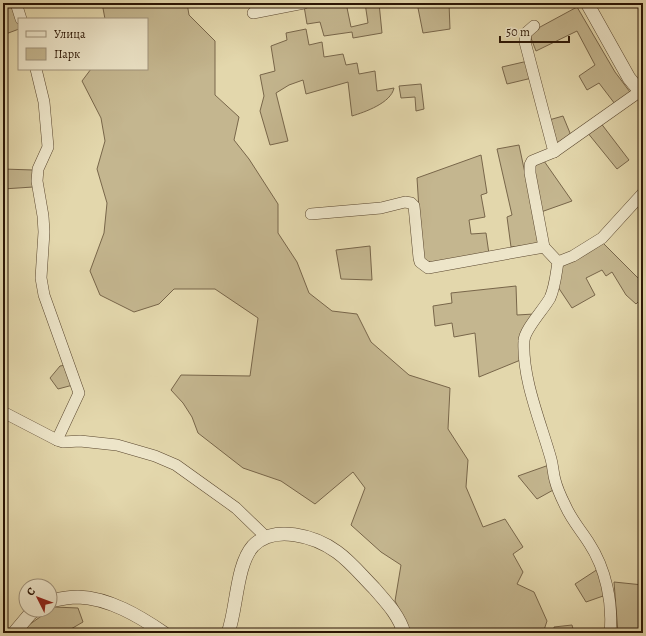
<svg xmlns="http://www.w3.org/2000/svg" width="646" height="636" viewBox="0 0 646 636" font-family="Alegreya,serif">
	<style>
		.green { fill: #c4b68f; stroke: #78664a }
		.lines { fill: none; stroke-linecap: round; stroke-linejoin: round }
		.minor-casing { stroke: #59462e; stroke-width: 12 }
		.tertiary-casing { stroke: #59462e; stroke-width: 14 }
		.minor { stroke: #ede5c9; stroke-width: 11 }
		.tertiary { stroke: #ede5c9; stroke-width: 13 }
	</style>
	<rect width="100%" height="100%" fill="#e3d7ac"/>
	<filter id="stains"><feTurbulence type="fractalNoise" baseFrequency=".005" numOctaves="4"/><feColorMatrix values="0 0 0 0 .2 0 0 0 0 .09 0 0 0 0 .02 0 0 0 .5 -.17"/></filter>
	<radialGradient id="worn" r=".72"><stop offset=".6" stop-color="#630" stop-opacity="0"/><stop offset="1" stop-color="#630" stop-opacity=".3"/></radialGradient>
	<g class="green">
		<polygon points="3,3 14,3 19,21 19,29 3,35"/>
		<polygon points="102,3 187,3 189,15 215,41 215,95 239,117 234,140 249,159 278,204 278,233 297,262 309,293 332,311 357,314 371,342 409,375 450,388 448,429 468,460 466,487 483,527 505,519 523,547 513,554 523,572 517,584 534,592 547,621 543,633 410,633 410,630 395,601 401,565 381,552 351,525 365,488 353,472 315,504 281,481 243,468 198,433 192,417 183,403 171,390 181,375 250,376 258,318 215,289 174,289 159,304 134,312 100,295 90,271 104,233 107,203 97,169 105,141 101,118 82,81 91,69 147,69 147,19 105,19"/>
		<polygon points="322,3 346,3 351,27 368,23 365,3 379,3 382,33 353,38 352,32 324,36 320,22 307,24 304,6"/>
		<polygon points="417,3 449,3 450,29 423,33"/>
		<polygon points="577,7 615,72 630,92 615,104 599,83 587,90 579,76 595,65 577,31 536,51 529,33"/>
		<path d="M306,29L309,45L322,42L324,57L343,54L346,65L357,63L359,74L375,71L377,91L394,88C391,103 365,112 352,116L348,82L306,94L303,80L289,85L276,93L288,141L270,145L260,111L264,96L260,75L275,71L271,46L287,40L286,33Z"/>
		<polygon points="528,61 532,78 507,84 502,67"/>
		<polygon points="421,84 424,109 416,111 415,97 401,98 399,86"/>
		<polygon points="563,116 570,133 570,138 556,147 549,120"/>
		<polygon points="600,122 629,160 617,169 587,132"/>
		<polygon points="519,145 540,244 511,247 507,217 512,215 497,149"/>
		<polygon points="481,155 487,193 481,195 485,217 469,220 471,234 486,233 489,254 429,263 422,257 417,178"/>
		<polygon points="544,161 572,201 541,212 533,184 535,164"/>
		<polygon points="3,169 33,170 33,187 3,189"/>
		<polygon points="602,242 643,283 643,297 636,304 626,295 612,272 606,276 602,270 586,278 595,295 572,308 558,287 561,264"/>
		<polygon points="370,246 372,280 341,279 336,250"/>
		<polygon points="516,286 517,315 534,314 523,359 479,377 475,333 454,337 452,323 435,326 433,306 452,303 451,293"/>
		<polygon points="66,365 73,385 58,389 50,378 60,366"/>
		<polygon points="549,465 555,489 537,499 518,476"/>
		<polygon points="598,569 606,595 586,602 575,584"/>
		<polygon points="614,582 643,585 643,633 618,633"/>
		<polygon points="54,607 78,608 83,622 64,633 22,633 26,627"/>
		<polygon points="572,625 574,633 554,633 554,627"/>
	</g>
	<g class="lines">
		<g class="minor-casing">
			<g id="minor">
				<polyline points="16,3 21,19"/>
				<polyline points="253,13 304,3"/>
				<path d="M534,26L526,33L525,42L554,152L532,161L530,165V173L544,247L558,262C556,274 555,287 550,298C544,309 524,330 524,341C522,379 541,423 551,459C553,466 553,473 555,480C557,488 561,497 565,505C572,521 581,530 589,543C606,569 613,603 610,633"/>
				<polyline points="36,69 44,102 48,147 38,169 37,181 43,216 44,232 41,278 44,295 79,393 57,440"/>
				<polyline points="554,152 639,92"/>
				<polyline points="311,214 381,208 405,202 411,203 414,206 419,258 420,262 428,268 544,247"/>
				<polyline points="558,262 573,256 602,238 643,193"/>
				<polyline points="3,412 57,440 63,442 80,441 117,445 155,456 176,465 236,508 266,537"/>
			</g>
		</g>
		<g class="tertiary-casing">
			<g id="tertiary">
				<polyline points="587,3 629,78 643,95"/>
				<path d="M50,601C59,599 69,597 78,597C109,598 139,616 164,633"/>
				<polyline points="14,633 30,614 35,610"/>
				<path d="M228,633C237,609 236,565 253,546C274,524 315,536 337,552C351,562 362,576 374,588C386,602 399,615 404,633"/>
			</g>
		</g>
		<use href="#minor" class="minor"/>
		<use href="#tertiary" class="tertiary"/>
	</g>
	<rect width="646" height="636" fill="none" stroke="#e3d7ac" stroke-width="16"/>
	<rect x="4" y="4" width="638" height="628" fill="none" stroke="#2b1504" stroke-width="2"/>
	<rect x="8" y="8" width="630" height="620" fill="none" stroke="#2b1504"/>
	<rect x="18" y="18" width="130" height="52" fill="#ede5c9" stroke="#9f927a"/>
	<rect x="26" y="31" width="20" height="6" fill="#ede5c9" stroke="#9f927a"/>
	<text x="54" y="38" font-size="12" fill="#2b1504">Улица</text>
	<rect x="26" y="48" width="20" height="12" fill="#c4b68f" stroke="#9f927a"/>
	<text x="54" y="58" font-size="12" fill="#2b1504">Парк</text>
	<g transform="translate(38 598) rotate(312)"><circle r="19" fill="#ede5c9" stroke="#9f927a"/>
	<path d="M0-3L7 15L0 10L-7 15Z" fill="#8f2418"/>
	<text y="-6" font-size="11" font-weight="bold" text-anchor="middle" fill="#2b1504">С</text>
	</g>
	<path d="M500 36v6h69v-6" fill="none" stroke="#2b1504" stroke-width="2"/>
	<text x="506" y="36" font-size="12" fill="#2b1504" stroke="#ede5c9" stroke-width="3" paint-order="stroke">50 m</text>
	<rect width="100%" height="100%" filter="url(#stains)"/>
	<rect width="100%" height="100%" fill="url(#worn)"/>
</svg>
